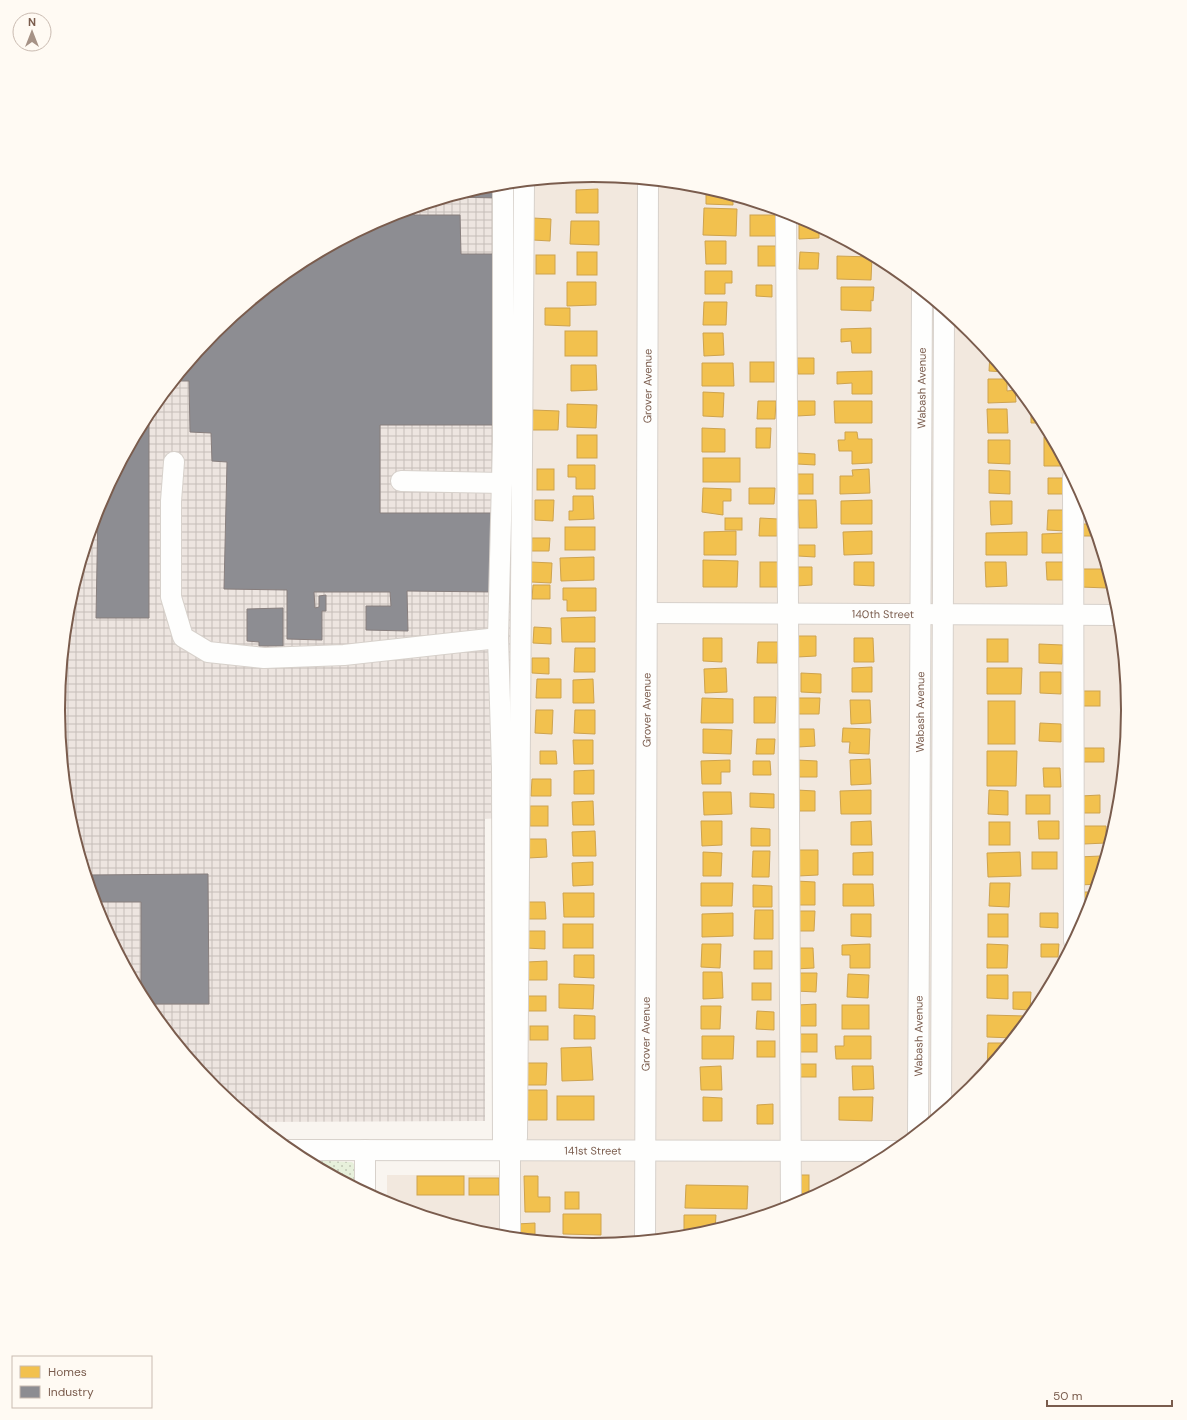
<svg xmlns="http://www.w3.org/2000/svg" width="1187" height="1420" viewBox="0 0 1187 1420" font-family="'DM Sans',sans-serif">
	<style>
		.residential { fill: #f2e8de }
		.industrial { fill: url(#industrial-grid) }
		.grass { fill: url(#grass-dots) }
		.homes { fill: #f2c14e; stroke: #cea34e }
		.industry { fill: #8d8d92; stroke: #877e7d }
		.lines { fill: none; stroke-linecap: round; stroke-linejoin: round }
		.minor-casing { stroke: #d7d1cb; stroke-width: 22 }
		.minor { stroke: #fefefd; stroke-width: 20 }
		.labels { text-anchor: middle; stroke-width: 4; stroke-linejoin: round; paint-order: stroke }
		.street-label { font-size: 11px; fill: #7a5c4d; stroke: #fffaf3 }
		.rim { fill: none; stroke: #7a5c4d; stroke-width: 2 }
	</style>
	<defs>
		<pattern id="industrial-grid" width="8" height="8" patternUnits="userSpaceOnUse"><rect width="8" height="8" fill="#ede5e0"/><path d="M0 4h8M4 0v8" fill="none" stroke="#c5bdb8"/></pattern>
		<pattern id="grass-dots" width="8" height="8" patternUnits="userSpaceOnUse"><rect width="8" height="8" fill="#e7f0db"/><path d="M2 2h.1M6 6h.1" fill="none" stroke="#c0c6b4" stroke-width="1.8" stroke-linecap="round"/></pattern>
	</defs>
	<rect width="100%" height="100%" fill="#f9f5f0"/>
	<polygon class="residential" points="594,175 698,185 799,215 891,265 972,332 1039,413 1088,505 1119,606 1129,710 1119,815 1088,915 1039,1008 972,1089 891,1155 798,1205 698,1235 593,1245 489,1235 387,1204 387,1175 519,1175 518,182"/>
	<polygon class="industrial" points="517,182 514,817 485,819 485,1121 256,1122 215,1088 148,1007 99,915 68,814 58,710 68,605 99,505 148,412 215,331 296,265 389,215 489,185"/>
	<polygon class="grass" points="304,1160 352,1162 356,1166 358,1188"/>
	<g class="homes">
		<polygon points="596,175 596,182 576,182 576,176"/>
		<polygon points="706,187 733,195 733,205 706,204"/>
		<polygon points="598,189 598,213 576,213 576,190"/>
		<polygon points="704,208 737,209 736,236 703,235"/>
		<rect x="750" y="215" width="27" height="21"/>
		<polygon points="533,218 551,219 550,241 533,240"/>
		<polygon points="571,221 599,221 599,245 570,244"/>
		<polygon points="799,221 809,221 819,226 819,238 799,239"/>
		<polygon points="705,241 726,241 726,264 706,264"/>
		<rect x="758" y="246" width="19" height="20"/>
		<rect x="577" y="252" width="20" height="23"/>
		<polygon points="800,252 819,253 818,269 799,269"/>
		<rect x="536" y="255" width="19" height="19"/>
		<polygon points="837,256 872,257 871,280 837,279"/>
		<polygon points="705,271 732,271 732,283 725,283 725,294 705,294"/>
		<polygon points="567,282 596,282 596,305 567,306"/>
		<polygon points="756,285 772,285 772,297 756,296"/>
		<polygon points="841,287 874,287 873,301 871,300 871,311 841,310"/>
		<polygon points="704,302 727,302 726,325 703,325"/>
		<polygon points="545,308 570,308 570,326 545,325"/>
		<polygon points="871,328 871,353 852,353 851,341 841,342 841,329"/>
		<rect x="565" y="331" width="32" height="25"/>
		<polygon points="703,333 723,333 724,355 704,356"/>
		<polygon points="990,353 1005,372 989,371"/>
		<polygon points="797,358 814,358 814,374 798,374"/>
		<rect x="750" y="362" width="24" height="20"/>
		<polygon points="702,363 733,363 734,386 702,386"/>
		<polygon points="571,365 596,365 597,390 571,391"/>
		<polygon points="872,371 872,394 852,394 852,383 837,384 837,372"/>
		<polygon points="988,379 1007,379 1007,391 1015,390 1016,402 988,403"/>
		<polygon points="703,392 724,393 723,417 703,416"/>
		<polygon points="758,401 776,401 775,419 757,419"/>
		<polygon points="797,401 815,401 815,415 797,416"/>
		<polygon points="834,401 872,401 872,423 835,423"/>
		<polygon points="567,404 597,405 596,428 567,427"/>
		<polygon points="1031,407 1034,407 1039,413 1044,423 1031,423"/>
		<polygon points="987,409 1007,409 1008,433 988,433"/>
		<polygon points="533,410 559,411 558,430 532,430"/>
		<polygon points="702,428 725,429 725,452 702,452"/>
		<polygon points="756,428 771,428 770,448 756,448"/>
		<polygon points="845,432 857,432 858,439 872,439 872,463 852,464 852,451 839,451 838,440 845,440"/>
		<rect x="577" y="435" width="20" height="23"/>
		<polygon points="1044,437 1052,437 1063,458 1063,466 1044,466"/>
		<polygon points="988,440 1010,440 1010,464 988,463"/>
		<polygon points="797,453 815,454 815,465 797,464"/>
		<rect x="703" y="458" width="37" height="24"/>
		<polygon points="568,465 595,465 595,489 576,489 576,477 568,477"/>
		<rect x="537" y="469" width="17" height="21"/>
		<polygon points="869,469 870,493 840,494 840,476 853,476 852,470"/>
		<polygon points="989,470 1010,471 1010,494 989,493"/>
		<rect x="796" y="474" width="17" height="20"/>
		<polygon points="1048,478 1065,478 1064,494 1048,494"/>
		<polygon points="703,488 731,489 731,501 723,501 723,515 702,512"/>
		<polygon points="749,488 775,488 774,504 749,504"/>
		<polygon points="573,496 593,496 594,519 569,520 569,511 573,511"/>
		<polygon points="535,500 554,500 553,521 535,520"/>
		<polygon points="798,500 816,500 817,528 799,528"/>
		<polygon points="872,500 872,524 841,524 841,501"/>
		<polygon points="990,501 1012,501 1012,524 991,525"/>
		<polygon points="1048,510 1066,510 1066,531 1047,530"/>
		<rect x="725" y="518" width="17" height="12"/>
		<polygon points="760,518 778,519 777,536 759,536"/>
		<polygon points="1083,524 1094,524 1098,536 1083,536"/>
		<rect x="565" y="527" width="30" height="23"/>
		<polygon points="736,531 736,555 704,555 704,532"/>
		<polygon points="872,531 872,554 844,555 843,532"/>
		<polygon points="1027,532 1027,555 986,555 986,533"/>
		<polygon points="1064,533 1064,553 1042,553 1042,534"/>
		<polygon points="532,538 550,538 549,551 531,551"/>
		<polygon points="798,545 815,545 815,557 798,556"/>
		<polygon points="594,557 594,580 561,581 560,558"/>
		<polygon points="703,560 738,561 737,587 703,587"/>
		<polygon points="531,562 552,563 551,583 531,582"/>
		<rect x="760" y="562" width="18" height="25"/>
		<polygon points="854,562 874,562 874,586 854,585"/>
		<polygon points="985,562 1006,562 1007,586 986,587"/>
		<polygon points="1046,562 1063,562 1064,580 1047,580"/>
		<polygon points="796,567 812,567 812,585 796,586"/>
		<polygon points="1081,569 1108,569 1107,588 1081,587"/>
		<polygon points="533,585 550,585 550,599 532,599"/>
		<polygon points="563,588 596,588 596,611 567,611 567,600 563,600"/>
		<polygon points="595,617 595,642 562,642 561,618"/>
		<polygon points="534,627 551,628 551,644 533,643"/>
		<polygon points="796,636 816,636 816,656 797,657"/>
		<polygon points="703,638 722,638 722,662 703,661"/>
		<polygon points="854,638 873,638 874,662 854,662"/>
		<rect x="987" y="639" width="21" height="23"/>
		<polygon points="758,642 778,642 777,663 757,663"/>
		<polygon points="1039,644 1063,645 1062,664 1039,663"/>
		<polygon points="575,648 595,648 595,672 574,672"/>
		<polygon points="532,658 549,658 549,674 532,673"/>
		<polygon points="872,667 872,692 852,692 852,668"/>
		<polygon points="726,668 727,692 705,693 704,669"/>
		<polygon points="987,668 1022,668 1021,694 987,694"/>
		<polygon points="1040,672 1061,672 1061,694 1040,693"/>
		<polygon points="801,673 821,674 821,693 801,692"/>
		<polygon points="537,679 561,679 561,698 536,698"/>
		<polygon points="593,679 594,703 573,703 573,680"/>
		<rect x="1081" y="691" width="19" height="15"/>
		<polygon points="754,697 776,697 775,723 754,723"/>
		<polygon points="702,698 733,699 733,723 701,723"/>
		<polygon points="797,698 820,698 819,714 796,714"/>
		<polygon points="850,700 870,700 871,723 851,724"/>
		<rect x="988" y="701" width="27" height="43"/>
		<polygon points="536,710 553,710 552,734 535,733"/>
		<polygon points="575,710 595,710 595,734 574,733"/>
		<polygon points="1040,723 1061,724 1061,742 1039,741"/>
		<polygon points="843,728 870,729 869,754 849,753 850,742 842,742"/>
		<polygon points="703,729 732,730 731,754 703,753"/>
		<polygon points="797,729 814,729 815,746 798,747"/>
		<polygon points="757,739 775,739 774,754 756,754"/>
		<polygon points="573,740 593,740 593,764 574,764"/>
		<polygon points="1083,748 1104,748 1104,762 1082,762"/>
		<polygon points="540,751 556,751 557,764 540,764"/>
		<polygon points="987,751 1017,751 1016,786 987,786"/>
		<polygon points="870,759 871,784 851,785 850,760"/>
		<polygon points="730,760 730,772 721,772 721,784 702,784 701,761"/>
		<polygon points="797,760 817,761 817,777 797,777"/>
		<polygon points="753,761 770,761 771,775 753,775"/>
		<polygon points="1043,768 1060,768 1061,787 1044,787"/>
		<polygon points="594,770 594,794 574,794 574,771"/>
		<polygon points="532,779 551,779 551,796 531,796"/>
		<polygon points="797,790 815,791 815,811 797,811"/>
		<polygon points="871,790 871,814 841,814 840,791"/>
		<polygon points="989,790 1008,791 1008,815 988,814"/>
		<polygon points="703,792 731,792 732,814 704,815"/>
		<polygon points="750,793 774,794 774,808 750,807"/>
		<rect x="1026" y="795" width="24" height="19"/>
		<polygon points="1100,795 1100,813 1081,813 1081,796"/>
		<polygon points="593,801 594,825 573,825 572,802"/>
		<rect x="530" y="806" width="18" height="20"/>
		<polygon points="701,821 722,821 722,845 702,846"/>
		<polygon points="871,821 872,845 851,845 851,822"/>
		<polygon points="1038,821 1059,821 1059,839 1039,839"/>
		<rect x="989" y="822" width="21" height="23"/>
		<polygon points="1084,826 1106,826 1106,843 1084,844"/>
		<polygon points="751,828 770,829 770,846 751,846"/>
		<polygon points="595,831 596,856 573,856 572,832"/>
		<polygon points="528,839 546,839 547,857 528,858"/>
		<polygon points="797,850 818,850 818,875 798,876"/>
		<polygon points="753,851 770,851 769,877 752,877"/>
		<polygon points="703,852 722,853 721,876 703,876"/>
		<polygon points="873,852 873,875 853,875 853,853"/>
		<polygon points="1020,852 1021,876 988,877 987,853"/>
		<rect x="1032" y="852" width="25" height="17"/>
		<polygon points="1101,856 1102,870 1098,884 1080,885 1078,857"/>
		<polygon points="593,862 593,885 573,886 572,863"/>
		<polygon points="796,881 815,882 815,905 796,905"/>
		<polygon points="701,883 733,883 732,906 701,906"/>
		<polygon points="990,883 1010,883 1009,907 989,906"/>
		<polygon points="843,884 873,884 874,906 843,906"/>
		<polygon points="753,885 772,886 772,907 753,907"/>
		<polygon points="1082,892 1095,892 1088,916 1082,916"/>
		<polygon points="563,893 594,893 594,917 564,917"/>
		<polygon points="527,902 545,902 546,919 527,919"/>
		<polygon points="755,910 773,910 773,939 754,939"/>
		<polygon points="795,911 815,911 814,931 795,931"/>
		<polygon points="733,913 733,936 702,937 702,914"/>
		<polygon points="1040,913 1058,913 1058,928 1040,927"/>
		<polygon points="851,914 871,914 871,937 851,936"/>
		<rect x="988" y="914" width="20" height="23"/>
		<rect x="563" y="924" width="30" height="24"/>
		<polygon points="527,931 545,931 545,949 526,948"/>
		<polygon points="702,944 721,944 720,968 701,967"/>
		<polygon points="870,944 870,968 850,968 850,955 842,955 842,945"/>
		<polygon points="987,944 1008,945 1007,968 987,968"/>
		<polygon points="1041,944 1059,944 1058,957 1041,957"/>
		<polygon points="795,948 813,948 814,968 795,969"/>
		<rect x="754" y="951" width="18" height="18"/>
		<polygon points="574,955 594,955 594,978 574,977"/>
		<polygon points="547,961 547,980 527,980 527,962"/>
		<polygon points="703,972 722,972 723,998 703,999"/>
		<polygon points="797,973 817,973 816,992 796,991"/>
		<polygon points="848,974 869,975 868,998 847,997"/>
		<polygon points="987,975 1008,975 1008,999 987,998"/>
		<rect x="752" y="983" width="19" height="17"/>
		<polygon points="559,984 594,985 593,1009 559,1008"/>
		<polygon points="1013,992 1031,992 1030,1010 1013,1009"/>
		<rect x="527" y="996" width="19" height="15"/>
		<polygon points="816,1004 816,1026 798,1026 798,1005"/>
		<rect x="842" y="1005" width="27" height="24"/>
		<polygon points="701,1006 721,1006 720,1029 701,1029"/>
		<polygon points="757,1011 774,1012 774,1030 756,1029"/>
		<polygon points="574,1015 595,1016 595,1039 574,1039"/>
		<polygon points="987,1015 1025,1016 1025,1025 1014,1038 987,1037"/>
		<rect x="530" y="1026" width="18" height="14"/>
		<rect x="799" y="1034" width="18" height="18"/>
		<polygon points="702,1036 734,1036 733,1059 702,1059"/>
		<polygon points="844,1036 871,1036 871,1059 836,1059 835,1046 844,1046"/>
		<rect x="757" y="1041" width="18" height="16"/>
		<polygon points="988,1043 1010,1043 987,1071"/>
		<polygon points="591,1047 593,1080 562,1081 561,1048"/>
		<polygon points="527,1063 547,1063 546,1085 527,1085"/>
		<rect x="797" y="1064" width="19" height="13"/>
		<polygon points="721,1066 722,1090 701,1090 700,1067"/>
		<polygon points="852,1066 873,1066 874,1089 853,1090"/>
		<polygon points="527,1090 547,1090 547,1120 526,1120"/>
		<rect x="557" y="1096" width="37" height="24"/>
		<polygon points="703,1097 722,1098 722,1121 703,1121"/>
		<polygon points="839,1097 873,1097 872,1121 839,1120"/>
		<polygon points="773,1104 773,1124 757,1124 757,1105"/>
		<rect x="792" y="1175" width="17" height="19"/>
		<rect x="417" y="1176" width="47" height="19"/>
		<polygon points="524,1176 538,1176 538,1197 550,1197 550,1212 525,1212"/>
		<rect x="469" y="1178" width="30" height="17"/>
		<polygon points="686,1185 748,1186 747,1209 685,1208"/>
		<rect x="565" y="1192" width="14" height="17"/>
		<polygon points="563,1214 601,1214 601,1235 563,1234"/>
		<polygon points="753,1214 767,1214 753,1219"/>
		<polygon points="684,1215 716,1215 715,1230 698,1235 684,1237"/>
		<polygon points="535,1223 535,1240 517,1238 517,1224"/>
	</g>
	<g class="industry">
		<polygon points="499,184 500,198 448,197 489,185"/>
		<polygon points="414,208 414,215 460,215 461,254 498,254 498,425 380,425 380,513 494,513 495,592 407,591 408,631 366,630 366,606 391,606 390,592 314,592 315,608 319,607 319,596 326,595 326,611 322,611 322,640 287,639 287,590 224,589 227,462 212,461 211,433 190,432 189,381 174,381 215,331 296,265 389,215 407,214 407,210"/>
		<polygon points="145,418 149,418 149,618 96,618 98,508"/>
		<polygon points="283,608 283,646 259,646 259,642 247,641 247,609"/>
		<polygon points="208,874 209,1004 146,1004 141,994 141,902 95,902 87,875"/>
	</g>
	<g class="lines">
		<g class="minor-casing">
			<g id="minor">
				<polyline points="786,212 791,1207"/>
				<polyline points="174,462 171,501 171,597 183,637 208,652 264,658 344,655 498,638 502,768 503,1150"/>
				<polyline points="1073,477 1074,941"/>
				<polyline points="401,481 502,483"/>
				<path id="s1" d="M647,613L1120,615"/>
				<polyline points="498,638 503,441 503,183"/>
				<polyline points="941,1114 944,308"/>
				<path id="s2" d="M918,1133L922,290"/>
				<polyline points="517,1138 524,181"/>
				<path id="s3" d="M289,1150L896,1151"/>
				<polyline points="365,1150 365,1192"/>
				<polyline points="510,1237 510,1150"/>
				<path id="s4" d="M645,1240L648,180"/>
			</g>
		</g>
		<use href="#minor" class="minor"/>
	</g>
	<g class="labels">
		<g class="street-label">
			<text dy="4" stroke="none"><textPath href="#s4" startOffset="854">Grover Avenue</textPath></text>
			<text dy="4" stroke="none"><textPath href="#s2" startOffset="745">Wabash Avenue</textPath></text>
			<text dy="4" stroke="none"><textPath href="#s1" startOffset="236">140th Street</textPath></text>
			<text dy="4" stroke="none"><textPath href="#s4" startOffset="530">Grover Avenue</textPath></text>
			<text dy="4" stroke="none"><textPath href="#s2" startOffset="421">Wabash Avenue</textPath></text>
			<text dy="4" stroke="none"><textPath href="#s4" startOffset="206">Grover Avenue</textPath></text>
			<text dy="4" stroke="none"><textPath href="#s2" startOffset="97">Wabash Avenue</textPath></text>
			<text dy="4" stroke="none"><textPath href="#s3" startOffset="304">141st Street</textPath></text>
		</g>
	</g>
	<path d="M0 0H1187V1420H0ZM65 710a528 528 0 1 1 1056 0a528 528 0 1 1-1056 0Z" fill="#fffaf3" fill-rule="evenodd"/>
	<path class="rim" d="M65 710a528 528 0 1 1 1056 0a528 528 0 1 1-1056 0Z"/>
	<rect x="12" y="1356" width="140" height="52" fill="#fffaf3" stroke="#cabbb1"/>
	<rect x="20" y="1366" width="20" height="12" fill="#f2c14e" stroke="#cabbb1"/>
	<text x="48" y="1376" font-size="12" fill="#7a5c4d">Homes</text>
	<rect x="20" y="1386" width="20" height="12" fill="#8d8d92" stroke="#cabbb1"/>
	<text x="48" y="1396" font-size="12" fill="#7a5c4d">Industry</text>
	<g transform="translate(32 32)"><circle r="19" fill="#fffaf3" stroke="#cabbb1"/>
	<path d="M0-3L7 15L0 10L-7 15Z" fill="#a69286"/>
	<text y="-6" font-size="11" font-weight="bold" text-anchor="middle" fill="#7a5c4d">N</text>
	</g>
	<path d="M1047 1400v6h125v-6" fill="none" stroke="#7a5c4d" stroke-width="2"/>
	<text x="1053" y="1400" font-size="12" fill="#7a5c4d" stroke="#fffaf3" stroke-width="3" paint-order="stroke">50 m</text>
</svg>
